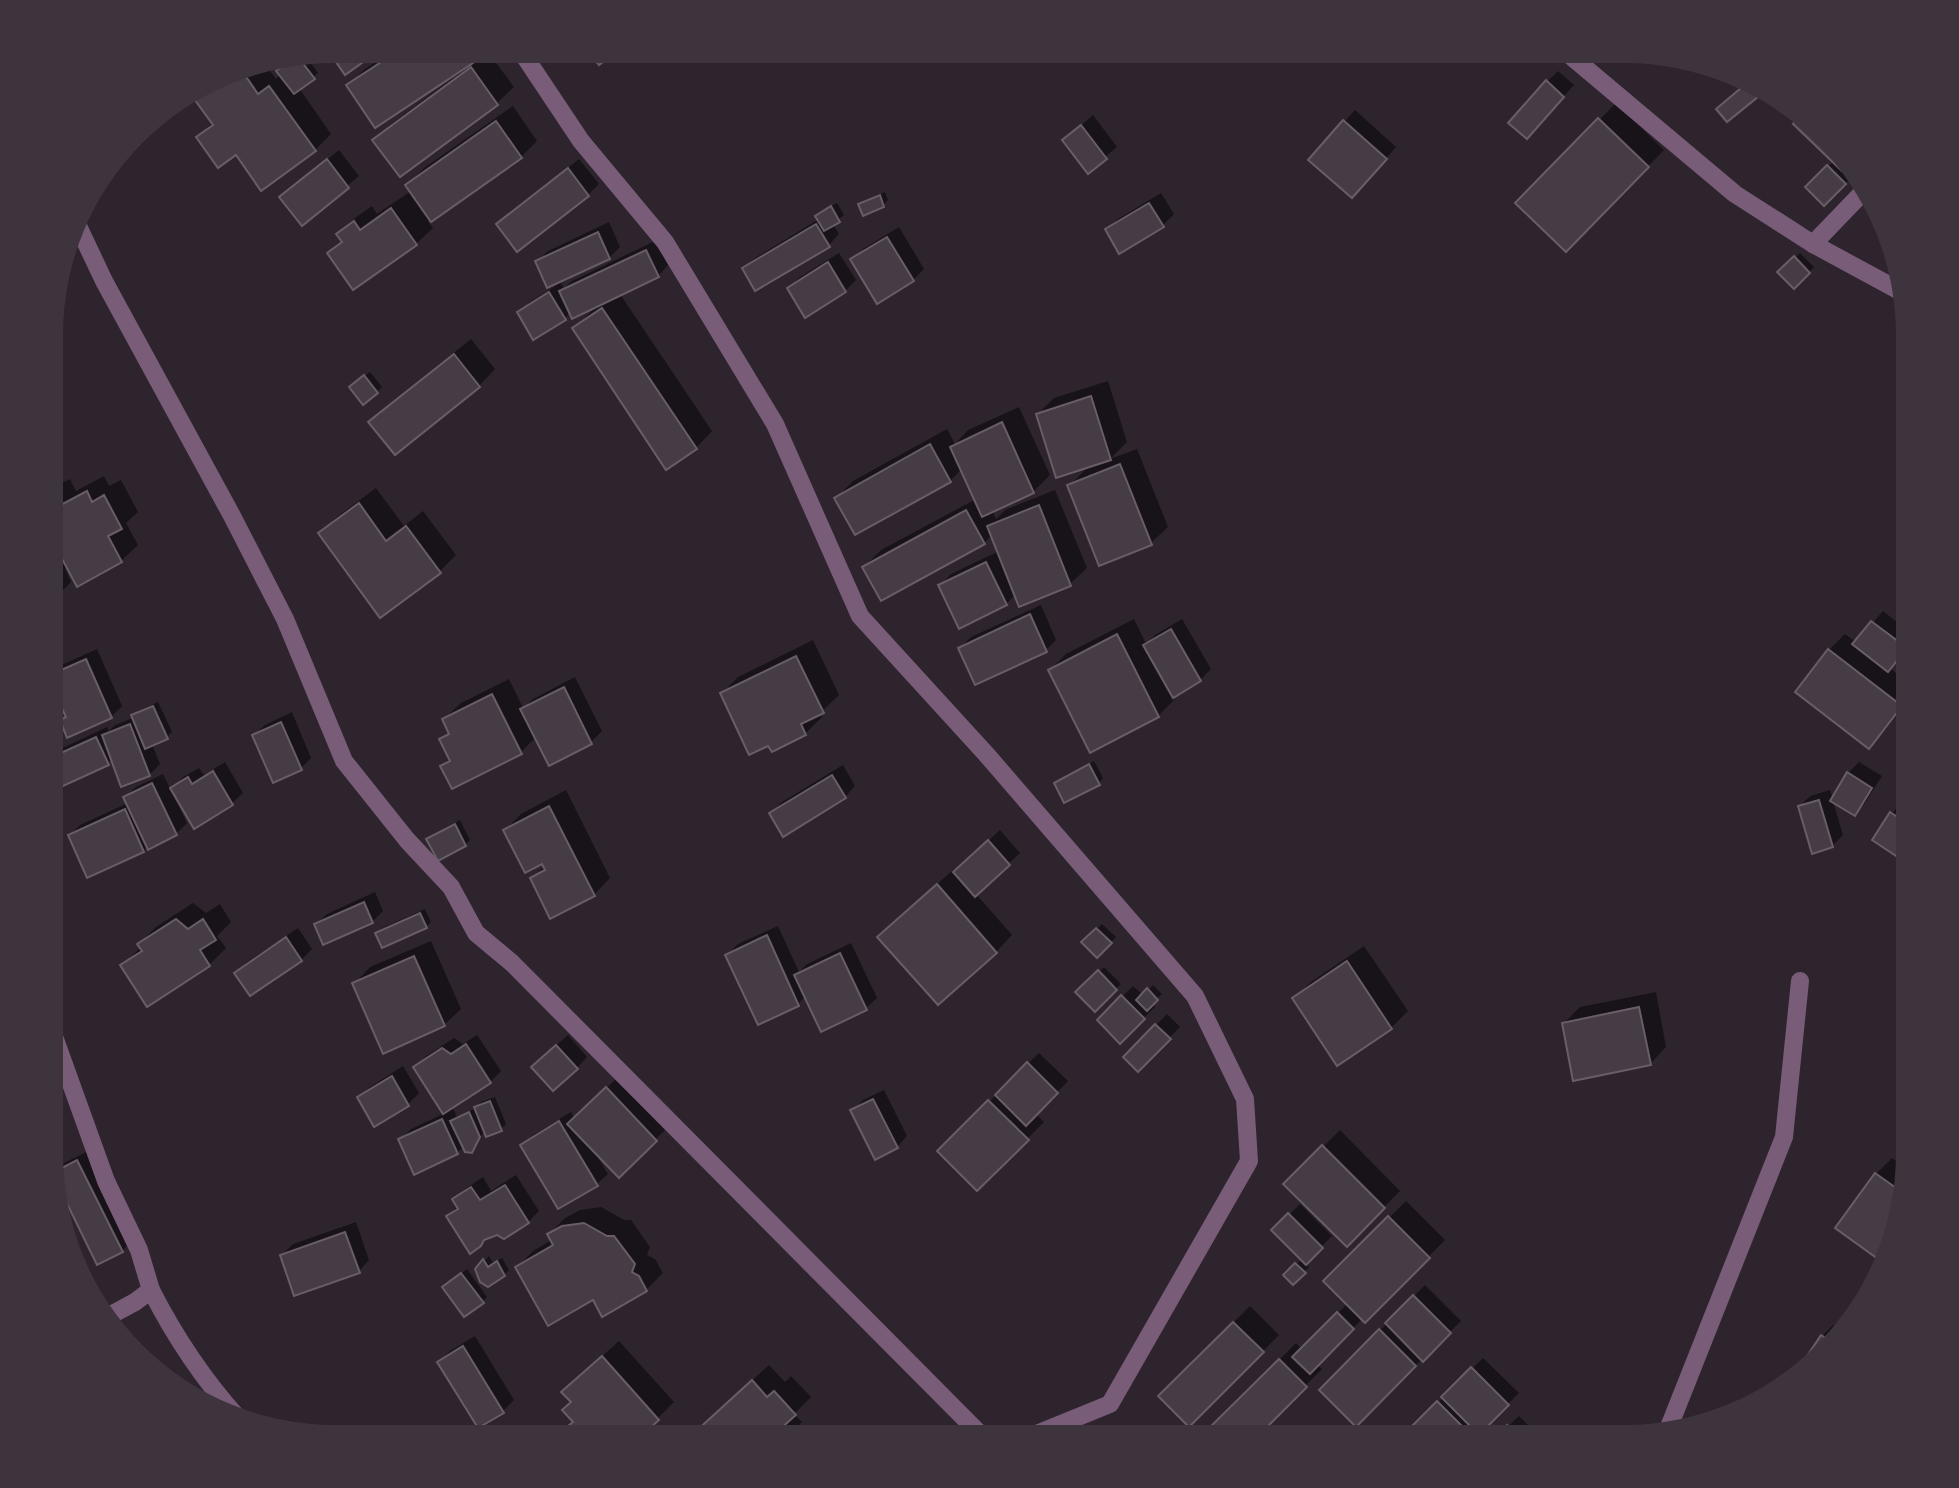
<svg xmlns="http://www.w3.org/2000/svg" width="1959" height="1488" viewBox="0 0 1959 1488" font-family="'Fira Sans Condensed',sans-serif">
	<style>
		.shadow { fill: #0007 }
		.building { fill: #463c46; stroke: #685d68; stroke-width: 2 }
		.lines { fill: none; stroke-linecap: round; stroke-linejoin: round }
		.minor { stroke: #785c78; stroke-width: 18 }
	</style>
	<rect width="100%" height="100%" fill="#2e242d"/>
	<g class="shadow">
		<polygon points="375,51 346,72 331,52 335,51"/>
		<polygon points="392,51 483,51 475,59 477,60 488,52 514,87 497,103 400,175 375,140 391,124 457,75 455,72 348,86 365,69"/>
		<polygon points="306,56 318,73 299,88 331,134 315,150 236,153 198,138 213,122 194,95 244,66 264,63 276,79 296,57"/>
		<polygon points="1558,71 1574,85 1537,126 1547,82"/>
		<polygon points="1616,103 1664,150 1566,250 1518,203"/>
		<polygon points="513,106 537,141 521,157 428,221 433,228 416,244 329,253 343,240 338,234 355,218 372,206 377,214 411,191 407,185 424,168"/>
		<polygon points="1355,110 1396,147 1363,185 1311,159"/>
		<polygon points="1093,115 1117,147 1088,171 1064,140"/>
		<polygon points="1803,116 1811,121 1845,166 1841,170 1850,179 1824,204 1807,187 1834,161 1795,124"/>
		<polygon points="339,150 359,176 302,223 281,197"/>
		<polygon points="579,159 599,184 588,195 498,224"/>
		<polygon points="885,192 888,200 883,205 860,205 865,200"/>
		<polygon points="1161,193 1174,214 1163,225 1120,251 1107,230 1118,219"/>
		<polygon points="837,203 844,215 833,224 839,234 829,245 744,268 755,258 819,219 822,211"/>
		<polygon points="609,222 620,247 609,258 559,281 564,288 572,281 657,240 668,265 658,276 620,294 712,431 696,448 574,328 597,306 571,312 565,318 519,313 530,302 560,283 537,261 548,251"/>
		<polygon points="899,227 924,269 913,280 853,260 863,249"/>
		<polygon points="839,253 856,280 845,291 789,288 800,277"/>
		<polygon points="1800,253 1814,267 1794,287 1780,272"/>
		<polygon points="471,339 495,369 479,386 395,453 371,422 387,406"/>
		<polygon points="370,372 382,387 377,392 356,383"/>
		<polygon points="1108,381 1127,442 1110,459 1137,449 1168,527 1151,543 1069,486 1089,466 1038,414 1054,398"/>
		<polygon points="1019,407 1050,475 1033,492 992,510 996,519 1005,510 1055,490 1087,568 1070,584 1016,594 1006,604 940,585 951,574 999,551 992,535 984,543 864,567 881,550 976,499 962,469 950,481 836,498 853,481 947,429 955,444 968,430"/>
		<polygon points="104,476 109,486 121,480 138,512 126,523 138,545 121,561 65,568 71,582 61,592 53,596 53,487 70,479 76,491"/>
		<polygon points="376,488 404,526 423,511 456,555 440,571 320,533 337,517"/>
		<polygon points="1041,605 1056,640 1046,650 960,648 971,637"/>
		<polygon points="1883,611 1908,631 1908,647 1890,668 1908,682 1908,700 1885,730 1869,747 1829,650 1845,634 1856,642"/>
		<polygon points="1134,619 1146,644 1155,635 1182,619 1211,669 1200,680 1173,696 1175,699 1158,716 1050,670 1066,654"/>
		<polygon points="53,633 58,644 52,650"/>
		<polygon points="813,640 839,695 820,713 822,717 805,734 722,693 738,677"/>
		<polygon points="97,649 122,706 111,717 62,720 67,715 61,702 52,706 52,671 57,667"/>
		<polygon points="575,677 602,731 591,742 536,737 521,752 442,766 450,758 441,740 450,731 444,719 461,703 509,679 523,708 533,699"/>
		<polygon points="158,702 172,732 167,737 152,744 160,764 149,775 112,759 108,763 52,789 52,753 107,727 109,731 115,725 133,718 138,711"/>
		<polygon points="292,712 311,758 301,768 254,735 265,725"/>
		<polygon points="1094,761 1103,778 1099,783 1056,783"/>
		<polygon points="225,762 243,793 232,803 195,826 173,788 183,777 199,768 204,775"/>
		<polygon points="1859,762 1882,776 1865,803 1854,814 1833,801 1843,835 1832,846 1800,806 1810,796 1830,790 1833,799 1848,773"/>
		<polygon points="843,765 855,786 845,797 771,813 782,802"/>
		<polygon points="163,774 187,823 176,834 148,846 143,851 70,835 80,825 128,803 125,797 136,787"/>
		<polygon points="566,790 610,878 594,895 532,878 545,866 505,830 521,814"/>
		<polygon points="1902,803 1908,806 1908,862 1892,813"/>
		<polygon points="460,820 470,840 465,845 428,839"/>
		<polygon points="1000,830 1020,853 976,894 1012,935 996,952 896,921 954,869 956,871"/>
		<polygon points="375,892 383,911 372,922 316,924 327,914"/>
		<polygon points="193,903 206,913 220,904 231,922 217,936 226,948 209,965 122,966 141,947 139,944 156,927"/>
		<polygon points="425,909 431,922 426,927 378,933 382,928"/>
		<polygon points="1102,924 1116,937 1097,956 1084,942"/>
		<polygon points="778,926 799,972 807,964 851,943 877,998 866,1008 822,1030 806,996 798,1004 759,1023 727,955 738,944"/>
		<polygon points="298,928 312,949 301,960 236,973 247,962"/>
		<polygon points="431,941 461,1009 444,1025 354,984 370,967"/>
		<polygon points="1364,946 1408,1011 1391,1028 1338,1064 1294,998 1311,982"/>
		<polygon points="1104,967 1121,984 1095,1009 1078,992"/>
		<polygon points="1153,985 1162,994 1151,1004 1155,1007 1120,1041 1099,1020 1133,986 1143,995"/>
		<polygon points="1656,992 1666,1047 1650,1064 1564,1023 1580,1007"/>
		<polygon points="1167,1014 1180,1027 1138,1069 1125,1057"/>
		<polygon points="1908,1029 1908,1043 1901,1037"/>
		<polygon points="477,1035 501,1071 490,1082 452,1106 457,1117 476,1108 481,1102 495,1097 506,1124 501,1129 485,1130 471,1152 464,1146 457,1153 400,1140 411,1129 445,1113 415,1067 426,1056 454,1038 463,1044"/>
		<polygon points="568,1035 587,1057 577,1068 544,1056"/>
		<polygon points="1039,1053 1068,1081 1036,1114 1044,1122 977,1189 939,1151"/>
		<polygon points="403,1066 419,1093 408,1104 375,1124 359,1097 370,1087"/>
		<polygon points="623,1072 672,1123 619,1176 596,1154 608,1174 597,1184 522,1146 533,1135 571,1112 575,1119"/>
		<polygon points="884,1090 907,1136 897,1147 852,1111 863,1100"/>
		<polygon points="1340,1130 1400,1191 1347,1244 1286,1184"/>
		<polygon points="88,1151 133,1240 122,1251 58,1183 55,1186 51,1162 53,1160 59,1168 64,1163"/>
		<polygon points="1892,1158 1908,1169 1908,1172 1886,1262 1838,1228 1876,1174"/>
		<polygon points="516,1175 539,1211 528,1222 489,1236 480,1245 448,1216 458,1206 454,1200 465,1189 483,1177 491,1191"/>
		<polygon points="1406,1201 1445,1240 1365,1321 1363,1318 1317,1364 1322,1369 1255,1437 1203,1437 1296,1343 1302,1349 1348,1303 1326,1281"/>
		<polygon points="1300,1204 1332,1236 1305,1263 1309,1267 1293,1283 1285,1275 1302,1259 1274,1230"/>
		<polygon points="601,1207 624,1220 631,1220 650,1247 647,1255 655,1259 663,1273 646,1290 603,1315 594,1298 517,1267 533,1251 552,1240 549,1234 565,1218 580,1210"/>
		<polygon points="356,1222 369,1260 359,1271 282,1255 293,1244"/>
		<polygon points="489,1256 493,1263 502,1258 509,1270 504,1275 477,1269"/>
		<polygon points="467,1269 487,1297 482,1302 449,1283"/>
		<polygon points="1425,1285 1461,1321 1356,1424 1321,1390"/>
		<polygon points="1250,1306 1279,1335 1189,1425 1160,1396"/>
		<polygon points="1833,1325 1843,1332 1838,1340 1801,1368 1822,1336"/>
		<polygon points="475,1336 514,1400 503,1411 479,1426 440,1362 450,1351"/>
		<polygon points="619,1341 674,1402 657,1419 601,1431 575,1422 573,1402 580,1376"/>
		<polygon points="1483,1358 1519,1393 1475,1437 1403,1437"/>
		<polygon points="769,1365 785,1382 791,1376 811,1397 794,1414 802,1422 787,1437 700,1437 713,1416"/>
		<polygon points="1519,1416 1540,1437 1497,1437"/>
	</g>
	<g class="building">
		<polygon points="335,51 359,51 366,60 345,75 329,52"/>
		<polygon points="398,51 469,51 476,61 375,128 346,85"/>
		<polygon points="588,51 617,51 599,65"/>
		<polygon points="295,57 298,57 315,79 294,94 276,71"/>
		<polygon points="471,67 498,105 400,177 372,140"/>
		<polygon points="240,68 258,94 269,86 316,151 261,191 236,155 218,168 196,137 213,125 192,96"/>
		<polygon points="1546,80 1564,97 1527,139 1508,123"/>
		<polygon points="1748,82 1764,92 1727,122 1716,109"/>
		<polygon points="1801,115 1811,121 1846,167 1842,171 1793,124"/>
		<polygon points="1598,118 1649,167 1566,252 1515,203"/>
		<polygon points="1343,120 1387,159 1352,198 1308,160"/>
		<polygon points="496,121 522,158 431,222 405,185"/>
		<polygon points="1081,125 1107,159 1088,174 1062,140"/>
		<polygon points="327,159 349,188 302,226 279,197"/>
		<polygon points="1827,165 1846,184 1824,206 1805,187"/>
		<polygon points="568,168 589,196 517,252 496,224"/>
		<polygon points="880,195 884,207 863,216 858,204"/>
		<polygon points="1149,203 1164,227 1119,254 1105,229"/>
		<polygon points="831,206 840,222 824,231 815,216"/>
		<polygon points="391,208 417,245 353,290 327,253 342,242 336,234 354,221 360,230"/>
		<polygon points="816,224 830,247 755,291 742,268"/>
		<polygon points="598,232 610,259 547,288 535,261"/>
		<polygon points="887,237 914,281 877,304 850,259"/>
		<polygon points="646,250 659,277 572,319 559,291"/>
		<polygon points="1794,256 1810,273 1794,289 1777,272"/>
		<polygon points="828,262 846,292 805,318 787,288"/>
		<polygon points="549,292 566,320 533,340 517,312"/>
		<polygon points="602,308 697,449 666,470 572,328"/>
		<polygon points="454,354 480,387 395,455 368,422"/>
		<polygon points="364,375 378,393 363,405 349,387"/>
		<polygon points="1091,396 1111,460 1056,478 1036,414"/>
		<polygon points="1002,422 1034,493 982,517 950,447"/>
		<polygon points="930,444 951,482 855,535 834,498"/>
		<polygon points="1120,464 1152,545 1099,566 1067,485"/>
		<polygon points="87,491 92,502 104,495 122,529 108,536 122,562 77,587 53,542 53,494 59,506"/>
		<polygon points="359,503 386,541 406,526 441,573 380,618 318,533"/>
		<polygon points="1039,505 1071,586 1019,607 987,526"/>
		<polygon points="966,510 985,544 881,601 862,567"/>
		<polygon points="986,562 1007,605 959,629 938,585"/>
		<polygon points="1030,614 1047,652 975,685 958,648"/>
		<polygon points="1871,621 1907,648 1888,672 1852,644"/>
		<polygon points="1171,629 1201,681 1173,698 1143,645"/>
		<polygon points="1117,634 1159,717 1090,753 1048,670"/>
		<polygon points="1828,649 1902,706 1869,749 1795,692"/>
		<polygon points="796,656 824,713 801,724 806,735 772,752 768,746 749,755 720,693"/>
		<polygon points="86,659 112,718 67,738 60,720 66,717 60,704 52,708 52,674"/>
		<polygon points="564,687 592,744 549,766 520,709"/>
		<polygon points="492,694 522,754 452,789 440,766 450,761 439,739 449,734 442,719"/>
		<polygon points="153,706 168,739 145,749 131,715"/>
		<polygon points="281,722 302,770 273,783 252,735"/>
		<polygon points="130,724 150,776 121,787 102,735"/>
		<polygon points="96,737 109,765 52,791 52,757"/>
		<polygon points="1089,764 1100,785 1064,803 1054,783"/>
		<polygon points="213,771 233,805 194,829 170,788 188,777 192,784"/>
		<polygon points="1847,772 1872,788 1855,816 1830,801"/>
		<polygon points="832,775 846,798 783,837 769,813"/>
		<polygon points="152,783 177,835 148,850 123,797"/>
		<polygon points="1819,800 1833,847 1812,854 1798,806"/>
		<polygon points="549,806 595,896 550,919 530,878 545,870 542,864 525,873 503,830"/>
		<polygon points="125,809 144,852 87,878 68,835"/>
		<polygon points="1890,812 1908,824 1908,864 1872,840"/>
		<polygon points="455,824 466,846 438,861 426,839"/>
		<polygon points="988,840 1010,865 975,897 953,872"/>
		<polygon points="937,884 997,953 938,1005 877,937"/>
		<polygon points="364,902 373,923 323,945 314,924"/>
		<polygon points="420,913 427,928 382,948 375,933"/>
		<polygon points="176,919 188,929 203,919 216,940 200,950 210,966 147,1007 120,965 142,951 137,944"/>
		<polygon points="1096,928 1112,943 1097,958 1081,942"/>
		<polygon points="767,935 799,1006 758,1025 725,955"/>
		<polygon points="286,937 302,961 250,996 234,973"/>
		<polygon points="840,953 867,1010 821,1032 794,975"/>
		<polygon points="414,956 445,1026 383,1054 352,983"/>
		<polygon points="1347,961 1392,1029 1337,1066 1292,998"/>
		<polygon points="1098,970 1117,990 1095,1012 1075,992"/>
		<polygon points="1147,988 1158,1000 1147,1011 1136,1000"/>
		<polygon points="1121,995 1145,1019 1120,1044 1097,1020"/>
		<polygon points="1639,1007 1651,1065 1573,1081 1562,1023"/>
		<polygon points="1155,1024 1171,1039 1138,1072 1123,1057"/>
		<polygon points="466,1044 491,1083 443,1114 413,1067 442,1048 451,1054"/>
		<polygon points="556,1045 578,1069 553,1091 531,1067"/>
		<polygon points="1027,1062 1058,1093 1026,1126 995,1095"/>
		<polygon points="392,1076 409,1106 374,1127 357,1097"/>
		<polygon points="606,1087 657,1141 619,1178 567,1124"/>
		<polygon points="873,1099 898,1148 875,1160 850,1110"/>
		<polygon points="988,1100 1029,1140 977,1191 937,1151"/>
		<polygon points="490,1101 502,1131 486,1137 474,1107"/>
		<polygon points="469,1112 480,1137 472,1153 465,1152 450,1121"/>
		<polygon points="442,1119 458,1154 414,1175 398,1139"/>
		<polygon points="559,1121 598,1186 558,1209 520,1145"/>
		<polygon points="1322,1145 1385,1208 1347,1247 1283,1184"/>
		<polygon points="77,1160 123,1252 97,1265 52,1173"/>
		<polygon points="1875,1173 1903,1193 1885,1264 1835,1228"/>
		<polygon points="505,1185 529,1223 504,1239 497,1235 484,1240 481,1246 470,1254 446,1216 458,1209 452,1199 471,1187 480,1200"/>
		<polygon points="1288,1213 1323,1248 1306,1265 1271,1230"/>
		<polygon points="1388,1216 1430,1258 1365,1323 1323,1281"/>
		<polygon points="584,1223 607,1236 614,1236 635,1264 632,1272 639,1276 647,1291 602,1317 593,1300 548,1326 515,1267 553,1245 547,1234 562,1226"/>
		<polygon points="345,1232 360,1273 294,1296 280,1255"/>
		<polygon points="483,1259 488,1267 497,1261 505,1276 488,1287 480,1282 475,1269"/>
		<polygon points="1295,1263 1306,1273 1293,1285 1283,1275"/>
		<polygon points="461,1273 484,1303 464,1317 442,1287"/>
		<polygon points="1413,1295 1451,1333 1423,1362 1385,1323"/>
		<polygon points="1337,1312 1354,1329 1310,1374 1292,1357"/>
		<polygon points="1233,1322 1264,1352 1189,1427 1158,1396"/>
		<polygon points="1379,1329 1416,1366 1356,1427 1319,1390"/>
		<polygon points="1821,1335 1834,1343 1797,1371"/>
		<polygon points="463,1346 504,1413 478,1428 437,1362"/>
		<polygon points="602,1356 659,1420 640,1437 604,1437 601,1434 597,1437 577,1437 568,1426 573,1422 562,1410 571,1402 561,1392"/>
		<polygon points="1279,1359 1307,1387 1257,1437 1200,1437"/>
		<polygon points="1471,1367 1509,1405 1479,1435 1441,1397"/>
		<polygon points="752,1380 767,1397 774,1391 796,1415 778,1431 784,1437 698,1437 694,1433"/>
		<polygon points="1437,1401 1473,1437 1401,1437"/>
		<polygon points="1507,1425 1519,1437 1495,1437"/>
	</g>
	<g class="lines">
		<g class="minor">
			<polyline points="521,51 581,141 665,242 775,424 860,616 986,754 1195,996 1245,1099 1249,1161 1110,1404 1029,1437"/>
			<polyline points="1565,51 1735,194 1813,244 1898,290"/>
			<polyline points="78,226 104,281 231,514 285,619 344,761 407,840 451,887 476,933 512,963 983,1437"/>
			<polyline points="1813,244 1864,191"/>
			<polyline points="52,1031 106,1181 139,1250 151,1290 135,1302 109,1316"/>
			<path d="M151,1290C175,1337 203,1379 238,1418"/>
			<polyline points="1669,1427 1784,1137 1800,981"/>
		</g>
	</g>
	<path d="M0 0H1959V1488H0ZM335 63H1624A272 272 0 0 1 1896 335V1153A272 272 0 0 1 1624 1425H335A272 272 0 0 1 63 1153V335A272 272 0 0 1 335 63Z" fill="#3e343d" fill-rule="evenodd"/>
</svg>
